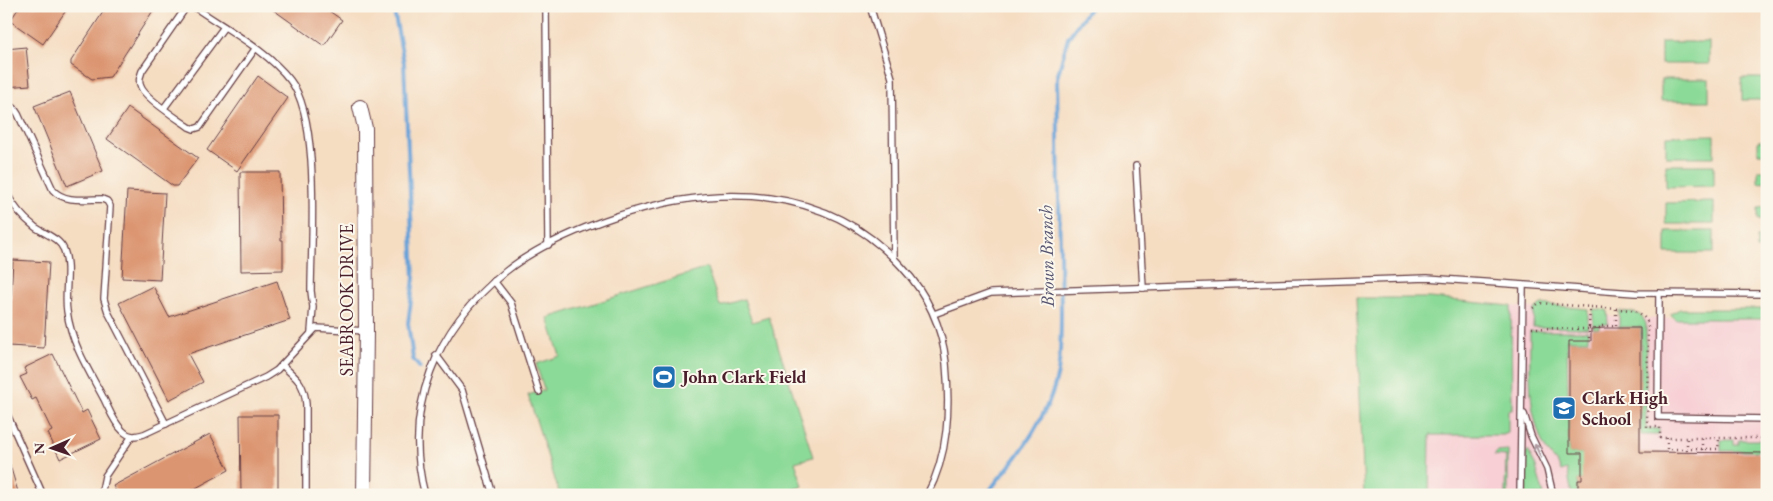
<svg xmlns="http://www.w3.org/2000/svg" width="1773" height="501" viewBox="0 0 1773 501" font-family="'EB Garamond',serif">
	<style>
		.built { fill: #f7cfd4 }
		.green { fill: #8cda98; stroke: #6b7c62 }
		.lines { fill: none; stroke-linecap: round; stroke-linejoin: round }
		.stream { stroke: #67a1d7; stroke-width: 4 }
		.building { fill: #dc9571 }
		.service-casing { stroke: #643c42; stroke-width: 8 }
		.tertiary-casing { stroke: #643c42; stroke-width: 16 }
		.path { stroke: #643c42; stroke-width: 2.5; stroke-dasharray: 1 4; stroke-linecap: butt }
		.service { stroke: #fff; stroke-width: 5.5 }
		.tertiary { stroke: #fff; stroke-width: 14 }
		.oneway { stroke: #ae9aa0 }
		.labels { text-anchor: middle; stroke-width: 4; stroke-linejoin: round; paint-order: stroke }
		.street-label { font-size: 18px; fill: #4a1f2b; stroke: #fbf7ec }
		.poi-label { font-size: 18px; font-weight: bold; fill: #4a1f2b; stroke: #fbf7ec; text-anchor: start }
		.water-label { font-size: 19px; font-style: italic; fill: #565370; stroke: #fbf7ec }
	</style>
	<rect width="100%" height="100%" fill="#fbf7ec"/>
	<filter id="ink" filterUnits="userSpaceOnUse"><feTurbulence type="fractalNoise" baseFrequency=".02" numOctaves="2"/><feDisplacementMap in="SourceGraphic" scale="10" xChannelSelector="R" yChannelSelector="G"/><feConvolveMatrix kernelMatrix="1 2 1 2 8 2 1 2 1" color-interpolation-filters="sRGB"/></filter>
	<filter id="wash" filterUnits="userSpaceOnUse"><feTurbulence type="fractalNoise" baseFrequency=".0096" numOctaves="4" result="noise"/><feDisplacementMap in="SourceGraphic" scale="20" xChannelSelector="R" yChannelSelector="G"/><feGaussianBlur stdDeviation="1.12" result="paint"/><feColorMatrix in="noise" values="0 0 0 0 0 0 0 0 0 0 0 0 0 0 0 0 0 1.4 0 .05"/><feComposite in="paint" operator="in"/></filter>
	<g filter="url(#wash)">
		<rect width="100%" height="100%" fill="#f5ddc2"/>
		<polygon class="built" points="1356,298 1430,298 1633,318 1767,320 1767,495 1364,495"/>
		<g class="green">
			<rect x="1661" y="42" width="48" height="22"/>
			<rect x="1742" y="78" width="25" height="22"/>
			<rect x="1661" y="79" width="48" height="22"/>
			<polygon points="1714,135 1714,157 1666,157 1666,136"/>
			<polygon points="1767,137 1767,159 1766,153 1758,153 1758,141 1766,141"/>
			<polygon points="1666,165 1714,165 1714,186 1666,187"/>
			<polygon points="1758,170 1767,170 1767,182 1758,183"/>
			<polygon points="1714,202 1714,224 1666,224 1666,203"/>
			<polygon points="1767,204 1767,220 1758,220 1758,208 1766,207"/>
			<rect x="1666" y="231" width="48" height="22"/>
			<polygon points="1767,233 1767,254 1766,249 1757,249 1757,237 1766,237"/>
			<polygon points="707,268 720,306 744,299 752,322 769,317 813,457 795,462 803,486 778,495 560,495 528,395 544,390 536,364 560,356 548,318"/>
			<polygon points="1356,298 1430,298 1511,306 1512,410 1508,410 1508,433 1503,435 1430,435 1429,495 1364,495"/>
			<polygon points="1541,304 1588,309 1588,328 1533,327 1534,310"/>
			<polygon points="1593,309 1607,310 1608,324 1599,324 1599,328 1593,328"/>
			<polygon points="1680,309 1767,309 1767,319 1679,319 1677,320 1670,314"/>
			<path d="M1619,311C1632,312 1641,311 1646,324V428L1659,429V435H1641V327H1619Z"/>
			<path d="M1530,331H1588V340H1567L1569,453H1582L1587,480H1578L1577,495H1572L1567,469L1561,471C1558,461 1548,455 1544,446C1527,411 1530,368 1530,331Z"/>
			<polygon points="1721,440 1734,440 1734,444 1739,444 1739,440 1767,440 1767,451 1721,451"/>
			<polygon points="1508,450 1508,495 1505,495 1506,456 1494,455 1498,451"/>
			<polygon points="1528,451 1535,464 1544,495 1526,495 1526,452"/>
		</g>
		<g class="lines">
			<g class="stream">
				<polyline points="393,6 404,63 414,278 408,323 413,359 420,368"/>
				<path d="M987,495C996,480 1008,469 1018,455C1036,430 1052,403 1058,372C1061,352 1061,331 1061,311L1057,78L1068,38L1091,6"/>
			</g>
		</g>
		<g id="blocks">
			<g class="building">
				<polygon points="20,6 69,6 43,44 10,21"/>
				<polygon points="107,6 156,6 110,77 92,79 71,65 71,61"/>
				<polygon points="268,6 322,6 342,20 324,46"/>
				<polygon points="26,47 30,85 6,87 6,49"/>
				<polygon points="258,76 288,98 237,171 207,150"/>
				<polygon points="70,92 103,171 67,186 34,106"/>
				<polygon points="128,108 198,158 177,186 173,186 107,139"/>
				<polygon points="240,172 280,172 281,240 283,240 283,270 241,271"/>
				<polygon points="127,191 165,193 160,280 122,278"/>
				<polygon points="13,260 49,262 44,348 8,346"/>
				<polygon points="277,281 290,320 188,354 203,382 169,400 119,303 153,286 169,317"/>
				<polygon points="1605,328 1640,328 1640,452 1767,453 1767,495 1578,495 1578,480 1582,480 1582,453 1569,453 1569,341 1591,341 1591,329"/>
				<polygon points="53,354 82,413 87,410 101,439 60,459 48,433 52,431 36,398 32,400 20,377 27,374 24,368"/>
				<polygon points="240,415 278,415 278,495 241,495"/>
				<polygon points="210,434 229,470 183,495 118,495 113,486"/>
				<polygon points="9,462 19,495 6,495 6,463"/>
			</g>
		</g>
	</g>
	<g filter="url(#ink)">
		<use href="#blocks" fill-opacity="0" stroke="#643c42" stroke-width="1"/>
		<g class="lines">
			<g class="service-casing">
				<g id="service">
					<path d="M187,6L142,71C140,77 138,81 141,87C145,98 178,119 189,127L194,129L200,127L255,49"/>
					<path d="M193,6C224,28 267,50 290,80C321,119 311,240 311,291L313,307L311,332"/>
					<polyline points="546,6 548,245"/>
					<polyline points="870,6 892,78 894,258"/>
					<path d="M6,105L14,108L18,114L53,190C64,203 86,199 102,199L107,201L110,206L104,299L108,312L166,424"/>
					<polyline points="164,108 224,27"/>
					<polyline points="1136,166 1143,288"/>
					<path d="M6,192C13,206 22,217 35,227C45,234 59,238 64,250C71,269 64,292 67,311C71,343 89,371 104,399C109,409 114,423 123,431C130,438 137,436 144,434L266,377L277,370L316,328L366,331"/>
					<polyline points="494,281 511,303 539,392"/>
					<polyline points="1659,293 1658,417 1767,419"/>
					<polyline points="934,314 991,293 1427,278 1635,293 1767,294"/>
					<polyline points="436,355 462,390 493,495"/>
					<path d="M282,365C297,379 304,382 306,404V495"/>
					<polyline points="6,412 43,495"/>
					<polyline points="1524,414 1531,436 1547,469 1553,495"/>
					<polyline points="101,495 105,476 132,436"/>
					<path d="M425,495C402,407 436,328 505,272C537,246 578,229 617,216C717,183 828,184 902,267C927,294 942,326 946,363C950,407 949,454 927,495"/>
					<polyline points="1520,495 1523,286"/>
				</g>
			</g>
			<g class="tertiary-casing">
				<polyline id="tertiary" points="360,107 365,128 366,331 364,495"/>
			</g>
			<g class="path">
				<path d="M1533,308L1539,303L1631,310C1640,312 1643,315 1648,323L1647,427H1660V438H1767"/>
				<polyline points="1589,327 1590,307"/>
				<polyline points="1532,328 1589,329 1589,339"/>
				<polyline points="1589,328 1602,328 1602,326 1616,326 1616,309"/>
				<polyline points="1667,438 1667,449 1718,449 1719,439"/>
				<polyline points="1687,439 1687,450"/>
				<polyline points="1702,450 1702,439"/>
			</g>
			<use href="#service" class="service"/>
			<use href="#tertiary" class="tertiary"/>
		</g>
		<defs><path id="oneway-shaft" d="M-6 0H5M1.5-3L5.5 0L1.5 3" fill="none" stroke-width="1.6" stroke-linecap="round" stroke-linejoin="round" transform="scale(1.25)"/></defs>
		<use class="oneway" href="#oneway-shaft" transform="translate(1538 451) rotate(-115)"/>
	</g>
	<defs>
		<g id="stadium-square" transform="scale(1.25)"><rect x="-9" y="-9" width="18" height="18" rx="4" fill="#1f6fb2" stroke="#fbf7ec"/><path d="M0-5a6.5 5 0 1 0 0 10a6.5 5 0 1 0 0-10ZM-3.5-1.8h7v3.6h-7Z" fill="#fff"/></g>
		<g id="school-square" transform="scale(1.25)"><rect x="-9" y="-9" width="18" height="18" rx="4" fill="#1f6fb2" stroke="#fbf7ec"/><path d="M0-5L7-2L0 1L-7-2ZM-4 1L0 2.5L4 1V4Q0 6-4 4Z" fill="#fff"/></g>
	</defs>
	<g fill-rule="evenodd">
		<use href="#stadium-square" x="664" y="377"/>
		<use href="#school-square" x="1564" y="408"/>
	</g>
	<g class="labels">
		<g class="street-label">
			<text transform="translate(347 300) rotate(-90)" y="6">SEABROOK DRIVE</text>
		</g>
		<g class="poi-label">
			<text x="682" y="383">John Clark Field</text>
			<text x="1582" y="404">Clark High<tspan x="1582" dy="21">School</tspan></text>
		</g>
		<g class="water-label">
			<text transform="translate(1046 256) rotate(-91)" y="7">Brown Branch</text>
		</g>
	</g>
	<rect width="1773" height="501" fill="none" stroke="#fbf7ec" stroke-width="25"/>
	<g transform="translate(52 448) rotate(268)" stroke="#fbf7ec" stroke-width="4" paint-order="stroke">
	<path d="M0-4L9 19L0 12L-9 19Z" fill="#4a1f2b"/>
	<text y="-8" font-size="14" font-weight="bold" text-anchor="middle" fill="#4a1f2b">N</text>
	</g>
</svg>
